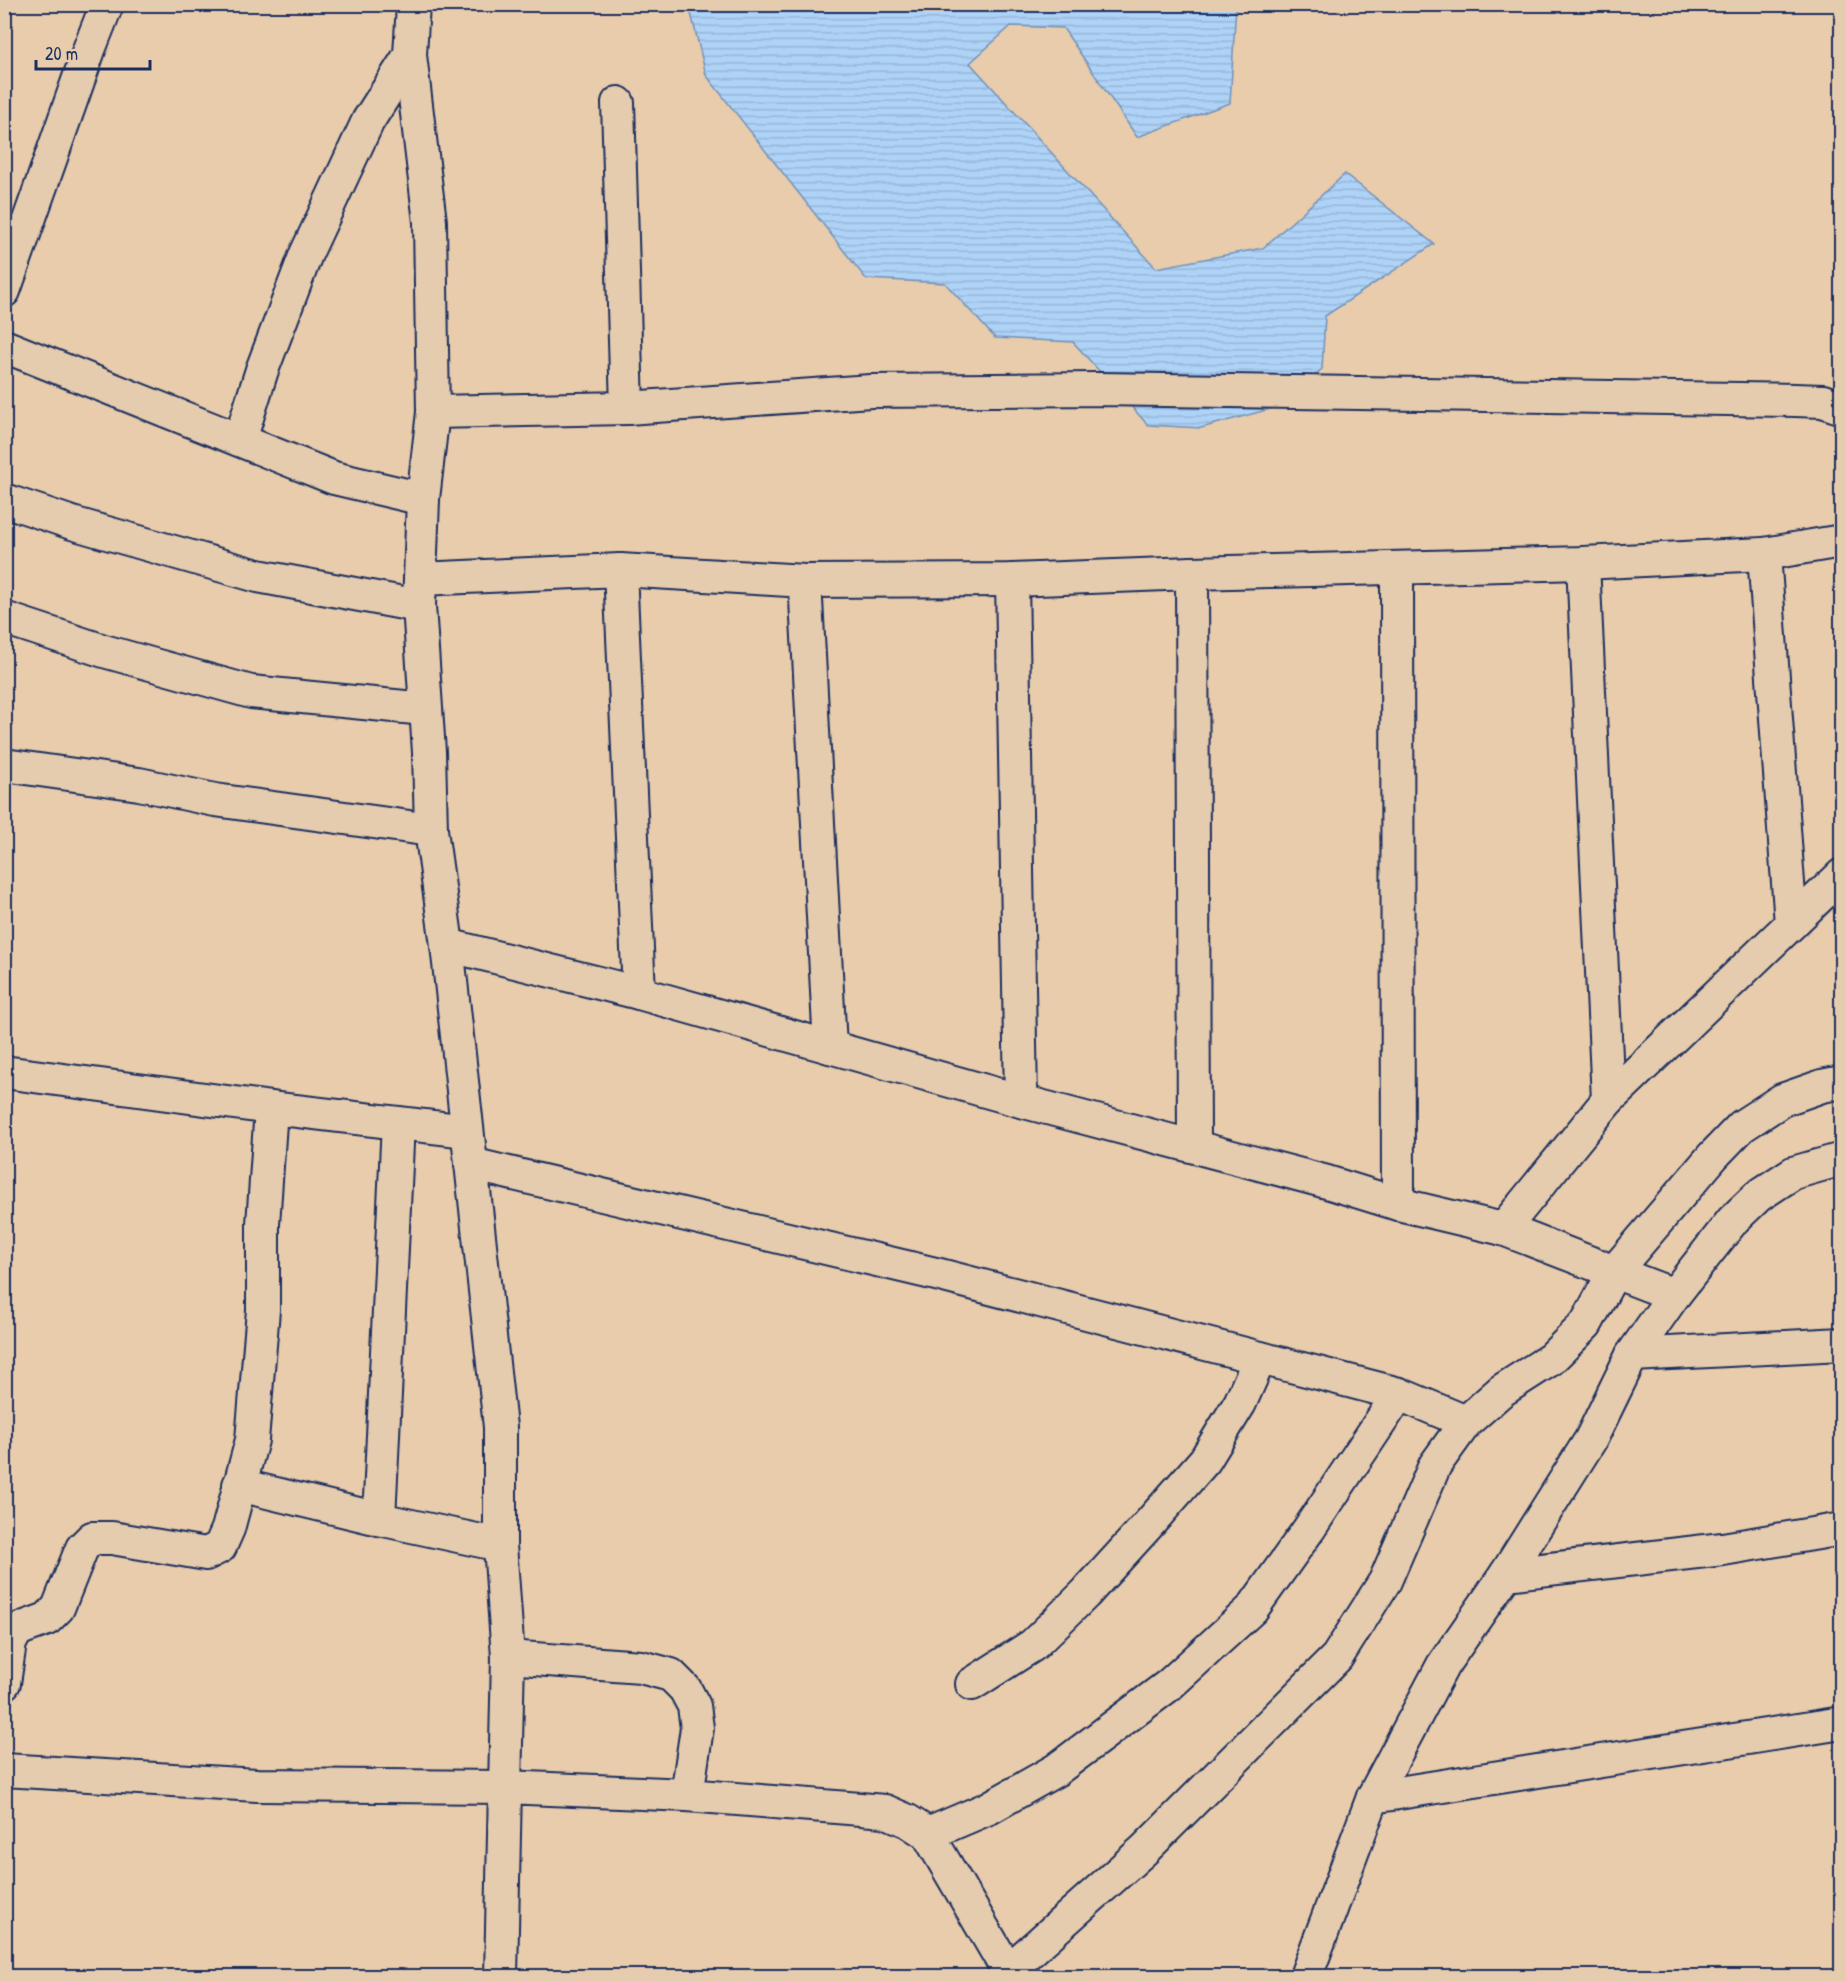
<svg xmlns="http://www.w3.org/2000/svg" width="1846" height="1981" viewBox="0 0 1846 1981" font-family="'Patrick Hand',sans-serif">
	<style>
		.water { fill: url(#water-rules); stroke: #7391ba; stroke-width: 1.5 }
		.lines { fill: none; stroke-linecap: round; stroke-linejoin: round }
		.minor-casing { stroke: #1b2f5e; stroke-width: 36 }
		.minor { stroke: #e6ccae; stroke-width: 32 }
	</style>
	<defs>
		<pattern id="water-rules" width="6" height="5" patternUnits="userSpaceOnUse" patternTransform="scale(1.5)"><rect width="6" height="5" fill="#aed3f7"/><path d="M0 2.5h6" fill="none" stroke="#95b5d6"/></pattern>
	</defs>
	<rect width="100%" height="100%" fill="#e8ccac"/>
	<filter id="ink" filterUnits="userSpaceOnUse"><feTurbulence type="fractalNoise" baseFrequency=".0167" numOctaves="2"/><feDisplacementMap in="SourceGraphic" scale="12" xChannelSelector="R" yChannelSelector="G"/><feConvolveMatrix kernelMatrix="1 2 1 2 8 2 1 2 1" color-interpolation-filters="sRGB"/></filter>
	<g filter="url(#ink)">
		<polygon class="water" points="689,5 1236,5 1230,103 1137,137 1063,28 1011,26 970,63 1156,268 1263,248 1345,174 1434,244 1325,316 1322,369 1281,406 1201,428 1148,425 1073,342 995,338 945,283 866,279 706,75"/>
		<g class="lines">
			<g class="minor-casing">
				<g id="minor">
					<polyline points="618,103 627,408"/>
					<polyline points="4,291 90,47 107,4"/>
					<polyline points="4,346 334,478 423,499"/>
					<polyline points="433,412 627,408 871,391 1098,389 1795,400 1823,401 1842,408"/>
					<polyline points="240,440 262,370 306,254 368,121 410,55"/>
					<polyline points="4,500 72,523 258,576 419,606"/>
					<polyline points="1764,554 1791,924"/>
					<polyline points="1583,563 1608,1100"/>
					<polyline points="1397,568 1398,1204"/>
					<polyline points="620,570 639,993"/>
					<polyline points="1192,573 1194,1146"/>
					<polyline points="420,579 620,570 805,581 1012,580 1192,573 1583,563 1764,554 1842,541"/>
					<polyline points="1012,580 1021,1101"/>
					<polyline points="805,581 830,1047"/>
					<polyline points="4,618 104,651 251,692 425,709"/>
					<polyline points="4,765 139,784 215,800 431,830"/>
					<polyline points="447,945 639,993 1021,1101 1327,1182 1398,1204 1503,1229 1674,1295"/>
					<polyline points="4,1072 271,1108 467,1131"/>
					<polyline points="471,1164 940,1275 1399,1394 1466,1422"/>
					<polyline points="1503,1229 1608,1100 1842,875"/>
					<polyline points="1632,1355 1842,1344"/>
					<polyline points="239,1485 379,1519 398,1123"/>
					<polyline points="379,1519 500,1545"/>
					<polyline points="1506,1574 1723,1549 1842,1529"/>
					<polyline points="508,1657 641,1667 671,1675 685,1689 694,1706 697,1728 687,1795"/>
					<polyline points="4,1683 10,1643 17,1630 47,1619 58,1608 82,1548 92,1538 112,1538 206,1554 220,1547 228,1529 252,1440 263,1310 263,1224 271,1108"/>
					<polyline points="972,1684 1033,1645 1085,1594 1147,1526 1205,1460 1240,1403 1260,1358"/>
					<polyline points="4,1770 257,1785 505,1787 508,1657 500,1545 500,1427 447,945 431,830 429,752 419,606 423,499 433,412 430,222 410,55 413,4"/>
					<polyline points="1373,1797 1842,1723"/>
					<polyline points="928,1834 989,1808 1056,1770 1169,1685 1252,1609 1309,1529 1399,1394"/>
					<polyline points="1008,1971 1144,1850 1337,1657 1385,1581 1435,1465 1466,1422 1501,1391 1551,1359 1586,1324 1614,1272 1713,1156 1742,1126 1782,1100 1822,1086 1842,1082"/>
					<polyline points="501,1976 505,1787 687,1795 885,1811 908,1821 928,1834 1011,1976"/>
					<polyline points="1306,1976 1373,1797 1443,1665 1506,1574 1591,1439 1632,1355 1674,1295 1733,1220 1758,1196 1793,1173 1842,1159"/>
				</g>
			</g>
			<use href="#minor" class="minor"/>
		</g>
	</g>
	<rect width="1846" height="1981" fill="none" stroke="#e6ccae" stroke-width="24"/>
	<rect x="12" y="12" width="1822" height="1957" fill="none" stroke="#1b2f5e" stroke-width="2" filter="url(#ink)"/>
	<path d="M36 60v9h114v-9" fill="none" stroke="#1b2f5e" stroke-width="3"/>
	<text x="45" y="60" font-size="18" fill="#1b2f5e" stroke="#e6ccae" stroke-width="4.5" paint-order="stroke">20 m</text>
</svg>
